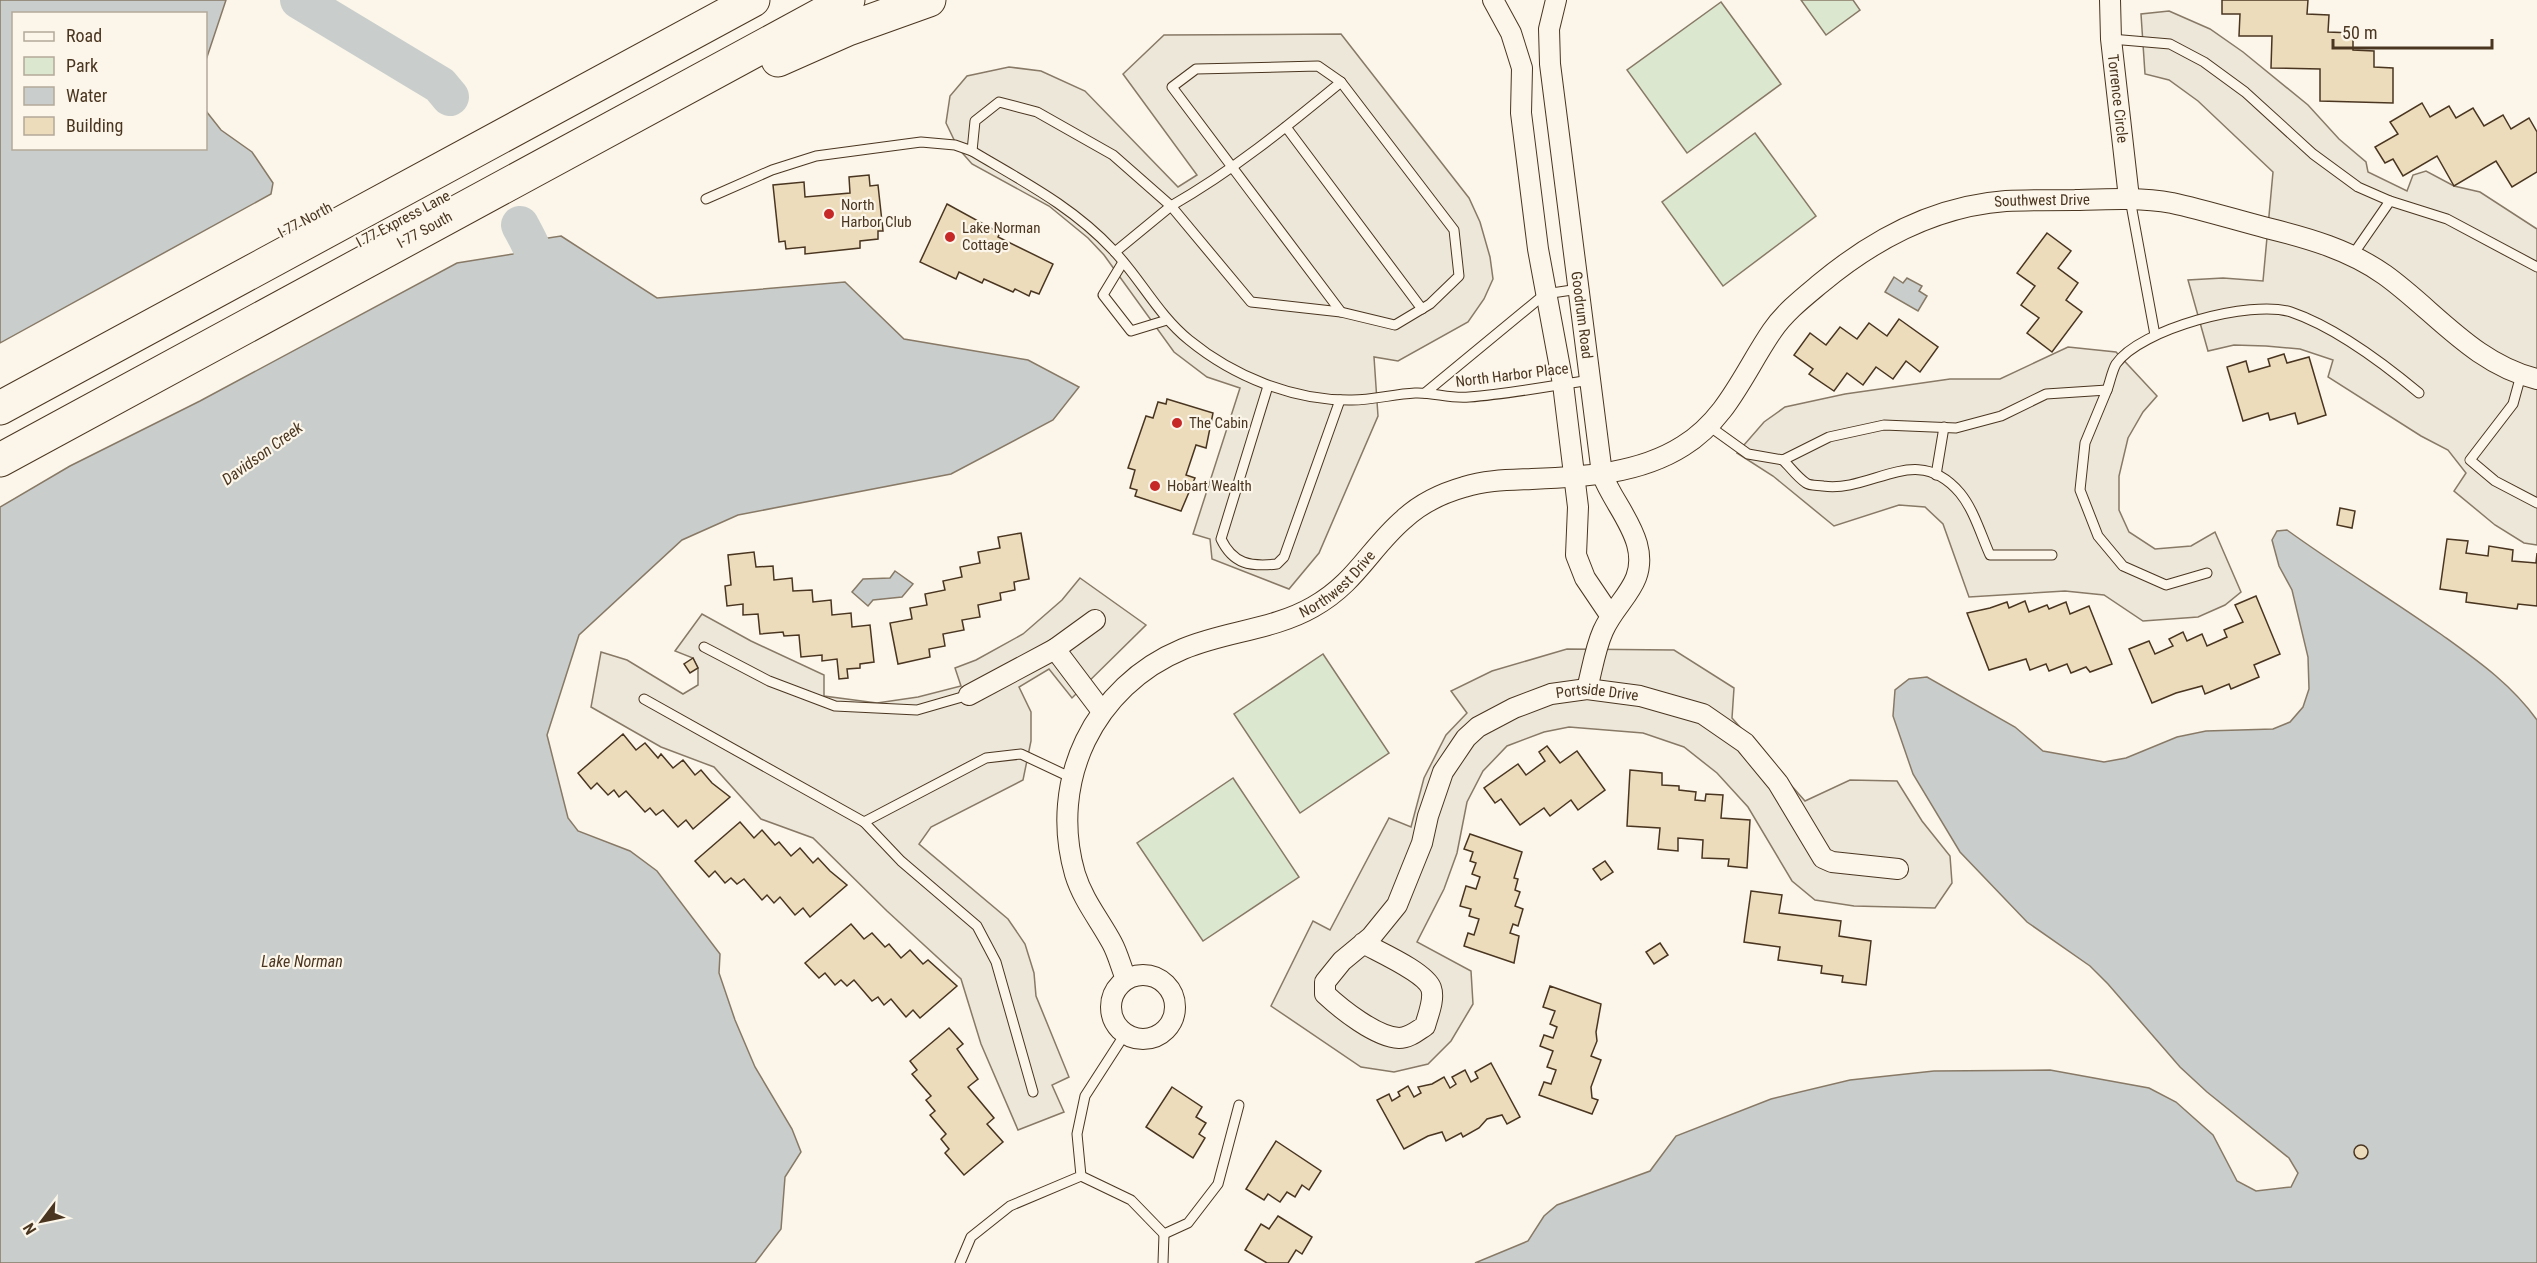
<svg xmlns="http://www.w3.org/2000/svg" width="2537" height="1263" viewBox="0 0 2537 1263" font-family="'Roboto Condensed',sans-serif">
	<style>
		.green { fill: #dce7d0; stroke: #887966; stroke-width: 1.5 }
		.parking { fill: #ede7d9; stroke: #887966; stroke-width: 1.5 }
		.water { fill: #c9cecd; stroke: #887966; stroke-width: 1.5 }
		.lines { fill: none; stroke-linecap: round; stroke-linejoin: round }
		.river { stroke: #c9cecd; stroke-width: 38 }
		.building { fill: #ecdcbc; stroke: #4a3520; stroke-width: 1.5 }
		.lane-casing { stroke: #4a3520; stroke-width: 11 }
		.street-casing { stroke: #4a3520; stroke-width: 22 }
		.highway-casing { stroke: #4a3520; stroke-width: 35 }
		.lane { stroke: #fbf6e9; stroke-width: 9 }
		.street { stroke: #fbf6e9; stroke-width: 20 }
		.highway { stroke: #fbf6e9; stroke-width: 33 }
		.poi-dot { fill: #c62828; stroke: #fbf6e9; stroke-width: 2 }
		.labels { text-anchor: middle; stroke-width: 4.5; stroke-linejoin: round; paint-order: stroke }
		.street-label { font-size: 15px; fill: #4a3520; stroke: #fbf6e9 }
		.poi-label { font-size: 15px; fill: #4a3520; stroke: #fbf6e9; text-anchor: start }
		.water-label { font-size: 16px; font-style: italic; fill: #4a3520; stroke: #fbf6e9 }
	</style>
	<rect width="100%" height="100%" fill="#fbf6e9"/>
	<g class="green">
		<polygon points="1801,0 1853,0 1860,10 1826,35"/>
		<polygon points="1721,2 1781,84 1687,153 1627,70"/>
		<polygon points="1755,133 1816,216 1723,286 1662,202"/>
		<polygon points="1323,654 1389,753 1300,813 1234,714"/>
		<polygon points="1233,778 1299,877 1203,941 1137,843"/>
	</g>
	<g class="parking">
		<polygon points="2169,11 2210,29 2243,52 2308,105 2339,139 2366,162 2368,172 2407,191 2413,175 2426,171 2454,186 2480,192 2537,229 2537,545 2524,543 2495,525 2454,491 2466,473 2448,450 2421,436 2328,377 2333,360 2300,349 2266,346 2234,345 2208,351 2188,280 2223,278 2263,281 2273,172 2198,101 2169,80 2145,74 2141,14"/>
		<polygon points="1341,34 1469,198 1480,222 1490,257 1493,279 1484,299 1468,322 1398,361 1374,357 1378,416 1319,553 1289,589 1212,559 1210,539 1193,534 1240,388 1207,377 1174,352 1104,255 1088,238 1049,206 972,164 958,148 946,123 950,96 967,76 1009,67 1041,71 1085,91 1178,187 1197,175 1123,74 1164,35"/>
		<polygon points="2068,347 2116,352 2157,396 2143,412 2128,438 2119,476 2119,510 2129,532 2155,549 2191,546 2215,532 2241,592 2225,605 2198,617 2143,621 2104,595 2065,591 1969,597 1943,524 1925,507 1899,505 1834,526 1773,476 1737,453 1764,422 1785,407 1845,394 1950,379 2000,379"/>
		<polygon points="1080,578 1146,625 1072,698 1049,669 1019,687 1031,712 1031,741 1023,780 931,827 919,844 1008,919 1025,944 1034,973 1036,996 1069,1077 1052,1085 1064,1112 1018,1130 981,1044 961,979 887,911 813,838 761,819 714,767 661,747 591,707 601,652 627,660 683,694 698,685 698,668 693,658 675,651 702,614 751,641 824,675 824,696 877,703 918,697 961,686 955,668 976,660 1023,634 1062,600"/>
		<polygon points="1567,649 1674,650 1734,688 1732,718 1805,801 1850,780 1897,781 1922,821 1950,856 1952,883 1935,908 1854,906 1815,900 1792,881 1748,807 1717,773 1684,747 1643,733 1569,727 1544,732 1507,746 1483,771 1467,802 1457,853 1444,889 1417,942 1471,971 1473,1004 1451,1041 1428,1064 1394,1072 1361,1067 1271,1006 1313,921 1330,930 1389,818 1411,827 1424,778 1446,735 1467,713 1451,691 1492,671"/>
	</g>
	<g class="water">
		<polygon points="0,0 226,0 206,60 206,14 14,14 14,148 206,148 206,111 221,130 252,152 273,183 271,194 0,343"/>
		<polygon points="561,236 657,298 845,282 904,339 1028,360 1079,387 1053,420 951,474 738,515 682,540 579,635 547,735 568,818 578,831 630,851 657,871 720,954 719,973 735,1020 755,1067 792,1129 801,1152 785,1177 781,1229 755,1263 0,1263 0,507 70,466 200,401 457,263 513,254 529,241"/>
		<polygon points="1894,277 1903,283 1907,278 1922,286 1919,291 1927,296 1918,311 1885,292"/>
		<path d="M2287,530C2338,567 2391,599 2442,635C2478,661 2511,684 2537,720V1263H1475L1528,1241L1544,1216L1557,1205L1650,1171L1676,1136L1771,1099L1850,1080L1934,1071L2050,1070L2149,1088L2176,1102L2213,1135L2237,1181L2256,1191L2291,1187L2298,1173L2289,1158L2207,1092L2180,1067L2108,984L2090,966L2027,922L1960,852L1913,774L1893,716L1895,690L1909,679L1927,677L2015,727L2043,751L2104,762L2126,758L2177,737L2206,731L2273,729L2290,722L2303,707L2309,689L2308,657L2292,590L2279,566L2272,540L2277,531Z"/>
		<polygon points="895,571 913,584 902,597 873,600 868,606 852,592 863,579 890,578"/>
	</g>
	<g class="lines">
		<g class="river">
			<polyline points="299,0 440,85 450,97"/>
			<path d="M512,282C542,262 536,255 520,225"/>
		</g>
	</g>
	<g class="building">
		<polygon points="2222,0 2308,0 2307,14 2329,15 2328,32 2353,33 2353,50 2374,51 2374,67 2393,68 2393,103 2320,101 2320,69 2271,68 2272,36 2239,36 2240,14 2222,14"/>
		<polygon points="2422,103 2430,117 2449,106 2456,118 2473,108 2484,126 2503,115 2511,129 2529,118 2537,132 2537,172 2512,187 2496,161 2454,186 2437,156 2403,176 2393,159 2385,163 2375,147 2398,134 2390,122"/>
		<polygon points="869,175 870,186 878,185 883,231 878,231 878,239 860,241 860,248 805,254 805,247 786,249 785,241 779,242 773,185 804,182 805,197 850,193 849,177"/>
		<polygon points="947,204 1000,233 998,237 1053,264 1039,294 1031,291 1029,296 1015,289 1013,292 984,279 982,283 959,272 956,279 920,262"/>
		<polygon points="2047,233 2071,251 2058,268 2078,283 2066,300 2082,312 2052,352 2027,333 2039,318 2021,305 2035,286 2017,273"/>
		<polygon points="1899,319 1938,347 1920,372 1906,361 1893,379 1876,367 1863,385 1847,373 1834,391 1809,374 1813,369 1794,355 1810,333 1826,345 1840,327 1857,339 1869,323 1887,336"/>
		<polygon points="2284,354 2287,363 2309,357 2326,415 2298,424 2295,413 2270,420 2268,413 2243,421 2227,367 2246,361 2249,372 2270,366 2268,359"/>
		<polygon points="1167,399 1213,413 1206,448 1196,445 1186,475 1195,478 1181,511 1135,496 1137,490 1130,488 1135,470 1128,468 1146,416 1153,418 1158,402 1166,404"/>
		<polygon points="2340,508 2355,511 2352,528 2337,525"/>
		<polygon points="1021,533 1029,579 1014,582 1015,590 1000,593 1001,600 978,605 980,617 962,620 964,630 943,634 945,646 929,649 930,657 898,664 890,623 912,619 910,608 927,605 925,594 945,590 943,581 962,577 960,567 980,563 978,552 1000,548 998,537"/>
		<polygon points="2447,539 2468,541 2466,553 2488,556 2489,546 2513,550 2512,561 2536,563 2537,553 2537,606 2518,604 2517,609 2466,602 2467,593 2440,589"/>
		<polygon points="754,552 756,567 773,566 774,580 792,578 793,591 812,590 813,602 831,600 832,615 851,613 852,627 870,625 874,662 860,664 860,668 847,669 848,678 839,679 837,659 822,661 822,655 801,657 799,635 784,636 783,632 760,634 758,614 743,615 743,604 727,606 725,586 731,585 728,555"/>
		<polygon points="2256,596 2280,654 2254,665 2259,677 2231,689 2229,684 2205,694 2202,686 2176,693 2152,703 2129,649 2149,641 2155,654 2173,646 2169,639 2183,632 2187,641 2202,634 2207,646 2227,637 2224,630 2243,622 2235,605"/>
		<polygon points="2025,601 2029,612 2047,605 2049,609 2066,602 2070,614 2089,606 2112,664 2090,672 2086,667 2071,673 2067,664 2049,671 2046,664 2030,670 2026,659 1989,670 1967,613 1990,608 2007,602 2009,608"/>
		<polygon points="693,658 698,668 690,673 684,664"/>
		<polygon points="623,734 636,750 645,743 658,758 661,754 673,768 683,760 695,775 701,770 712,783 730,797 693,829 686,820 678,827 663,810 656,815 650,808 645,812 626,791 619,797 614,790 608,795 597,783 591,789 578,773"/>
		<polygon points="1547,746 1560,763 1577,751 1605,790 1578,810 1571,800 1550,816 1544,808 1520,825 1501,799 1495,803 1484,788 1518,764 1526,775 1545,761 1539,752"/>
		<polygon points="1630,770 1662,773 1662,785 1679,786 1679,790 1696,792 1695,800 1705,801 1706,794 1723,795 1721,818 1750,820 1747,868 1728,866 1729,859 1702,858 1703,840 1678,838 1678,851 1658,849 1660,828 1627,826"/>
		<polygon points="740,822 754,838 762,830 775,845 779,842 791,856 800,848 813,863 818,858 830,871 847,885 810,917 803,908 795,915 780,897 774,903 767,895 762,900 744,879 737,884 731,878 725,883 715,871 709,877 695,861"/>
		<polygon points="1470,834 1522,852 1514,878 1518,879 1515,890 1520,892 1515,906 1523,909 1518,926 1513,924 1510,933 1519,936 1514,963 1464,946 1468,933 1474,935 1479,919 1469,916 1471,909 1460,906 1466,886 1476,889 1480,877 1472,874 1476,863 1470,861 1473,852 1464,849"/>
		<polygon points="1605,861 1613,872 1601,880 1593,869"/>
		<polygon points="1751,891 1782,895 1779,913 1841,921 1839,936 1871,941 1866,985 1842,982 1843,976 1821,973 1822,966 1778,960 1780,947 1744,942"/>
		<polygon points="851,924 864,939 872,933 885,947 889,944 901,958 910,950 923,964 928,960 957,986 920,1018 913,1010 906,1017 891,999 884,1005 878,997 872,1001 854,980 847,986 841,980 835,985 825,973 819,978 805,963"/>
		<polygon points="1660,943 1668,955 1654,964 1646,952"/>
		<polygon points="1550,986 1601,1004 1596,1032 1597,1041 1591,1056 1601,1060 1591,1087 1592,1098 1598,1100 1592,1114 1539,1095 1544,1082 1551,1084 1556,1070 1547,1067 1553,1051 1540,1046 1544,1035 1553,1038 1557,1027 1550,1024 1555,1011 1543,1007"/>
		<polygon points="949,1028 963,1044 957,1049 978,1079 968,1087 994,1118 987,1124 1003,1142 964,1175 945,1153 949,1149 941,1139 946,1134 930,1115 935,1111 926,1100 931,1096 912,1074 917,1070 910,1061"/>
		<polygon points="1491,1063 1520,1117 1507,1124 1502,1115 1487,1119 1479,1128 1463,1137 1461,1133 1446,1141 1442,1132 1428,1136 1404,1149 1377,1100 1389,1094 1392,1101 1400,1096 1398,1092 1408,1086 1414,1097 1421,1093 1418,1087 1432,1084 1444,1077 1450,1088 1456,1084 1452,1077 1465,1070 1471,1082 1478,1078 1475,1072"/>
		<polygon points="1172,1087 1202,1107 1196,1117 1206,1123 1199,1134 1205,1138 1193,1158 1146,1127"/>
		<polygon points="1276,1141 1321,1171 1309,1190 1302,1185 1295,1197 1287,1192 1280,1202 1268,1194 1264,1200 1246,1189"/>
		<circle cx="2361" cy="1152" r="7"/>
		<polygon points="1278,1216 1312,1237 1302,1254 1296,1250 1288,1263 1267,1263 1245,1250 1261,1224 1269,1229"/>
	</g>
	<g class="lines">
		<g class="lane-casing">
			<g id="lane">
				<polyline points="2111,39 2170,44 2204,62 2245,92 2313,154 2358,187 2390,201"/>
				<path d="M1341,82L1454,230L1459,276L1430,304L1395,325L1341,312L1251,302L1171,206C1234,170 1285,128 1341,82Z"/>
				<polyline points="1286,127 1422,309"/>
				<polyline points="972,151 975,121 999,102 1037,112 1113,155 1171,206 1115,252"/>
				<path d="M706,199L772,170L816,156L921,142L955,145L972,151C1022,181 1072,206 1113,250C1140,278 1158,315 1189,340C1233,376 1293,401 1352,400C1373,400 1394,394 1415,393C1433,392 1450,399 1469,397C1509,394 1550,386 1590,380"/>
				<polyline points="2130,199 2155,335"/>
				<polyline points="2352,256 2390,201 2447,219 2537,267"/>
				<polyline points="1123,262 1103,295 1131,331 1167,320"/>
				<polyline points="1341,312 1172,87 1196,69 1318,66 1341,82"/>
				<polyline points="2521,375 2513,404 2470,460 2495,481 2537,503"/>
				<path d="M1268,386L1221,539C1233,564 1250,567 1277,564L1284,557L1340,400"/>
				<polyline points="2107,390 2085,443 2080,490 2098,536 2123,566 2166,585 2207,573"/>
				<polyline points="1425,393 1545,294 1579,289"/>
				<path d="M1709,426L1748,454L1783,460L1829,437L1884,425L1956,428L2001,416L2046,394L2107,390C2110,382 2112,371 2116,364C2140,329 2251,299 2291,312C2335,327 2383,363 2419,393"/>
				<path d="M1783,460C1790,467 1797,477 1806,483C1810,486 1818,485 1823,486C1873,493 1916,441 1960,493C1974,510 1981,535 1990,555H2052"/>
				<polyline points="1936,475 1944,427"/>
				<polyline points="704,647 769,681 835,706 917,710 969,695"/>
				<polyline points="644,699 864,822 986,758 1021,754 1072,778"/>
				<polyline points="864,822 901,861 977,926 996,962 1033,1092"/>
				<polyline points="1081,1176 1131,1200 1164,1234 1188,1223 1218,1184 1239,1105"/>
				<polyline points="960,1263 971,1237 1010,1206 1081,1176 1077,1134 1085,1096 1125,1034"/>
				<polyline points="1163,1263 1164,1234"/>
			</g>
		</g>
		<g class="street-casing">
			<g id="street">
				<polyline points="1493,0 1511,33 1522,68 1521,113 1538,249 1563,384 1578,507 1576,555 1585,578 1610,615"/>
				<path id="s1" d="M1556,0L1549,29L1550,64L1602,474C1611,498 1630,519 1637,544C1648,584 1617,599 1603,631C1595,649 1592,670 1587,689"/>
				<path id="s2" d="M2110,0L2111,39L2129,198"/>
				<polyline points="1095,620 1055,649 1101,710"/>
				<polyline points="969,695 1055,649"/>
				<path id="s3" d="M1363,943C1379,952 1425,972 1431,988C1435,999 1428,1015 1425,1026C1417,1031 1409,1038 1399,1038C1376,1037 1341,1009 1325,994V982L1342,961L1371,937L1397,905L1422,843L1428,816L1443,772L1466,738L1478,727L1514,708L1551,694L1587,689L1640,696L1703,714L1745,743L1778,783L1823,858L1832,862L1898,869"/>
				<circle cx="1143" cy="1007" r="32"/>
				<path id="s4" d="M1126,979C1121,967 1118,954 1112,943C1099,919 1083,900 1075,874C1048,781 1094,686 1183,649C1225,631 1273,630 1313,607C1356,583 1370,548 1404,519C1420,504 1443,493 1464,487C1486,480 1509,480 1532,479C1583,477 1639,474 1683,446C1727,419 1744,372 1772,331C1785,312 1803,298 1821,283C1874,239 1936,206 2006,201C2029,200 2052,200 2075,200C2107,199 2140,197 2172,203C2204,210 2236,220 2267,228C2308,238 2350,250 2385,275C2435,311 2474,364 2537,379"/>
			</g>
		</g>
		<g class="highway-casing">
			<g id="highway">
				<polyline points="778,60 848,29 929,0"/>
				<polyline points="0,408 753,0"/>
				<path id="s5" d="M0,460L848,0"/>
			</g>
		</g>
		<use href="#lane" class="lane"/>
		<use href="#street" class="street"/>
		<use href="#highway" class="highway"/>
	</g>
	<g class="poi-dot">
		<circle cx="829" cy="214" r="6"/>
		<circle cx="950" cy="237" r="6"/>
		<circle cx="1177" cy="423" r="6"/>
		<circle cx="1155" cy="486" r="6"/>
	</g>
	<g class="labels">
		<g class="street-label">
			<text dy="5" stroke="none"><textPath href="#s2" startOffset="99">Torrence Circle</textPath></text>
			<text dy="5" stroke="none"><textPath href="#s4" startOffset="1406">Southwest Drive</textPath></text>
			<text transform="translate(403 219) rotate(-28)" y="5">I 77 Express Lane</text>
			<text transform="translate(305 220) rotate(-28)" y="5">I-77 North</text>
			<text dy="5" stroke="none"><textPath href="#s5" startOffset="483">I-77 South</textPath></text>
			<text dy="5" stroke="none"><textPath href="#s1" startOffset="318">Goodrum Road</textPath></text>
			<text transform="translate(1512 375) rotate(-7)" y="5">North Harbor Place</text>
			<text dy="5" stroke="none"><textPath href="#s4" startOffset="561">Northwest Drive</textPath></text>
			<text dy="5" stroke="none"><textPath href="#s3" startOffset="681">Portside Drive</textPath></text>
		</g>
		<g class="poi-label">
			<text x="841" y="210">North<tspan x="841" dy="17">Harbor Club</tspan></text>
			<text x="962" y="233">Lake Norman<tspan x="962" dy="17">Cottage</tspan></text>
			<text x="1189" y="428">The Cabin</text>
			<text x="1167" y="491">Hobart Wealth</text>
		</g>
		<g class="water-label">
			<text transform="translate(262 453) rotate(-36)" y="6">Davidson Creek</text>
			<text x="302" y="967">Lake Norman</text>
		</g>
	</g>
	<rect x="12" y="12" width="195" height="138" fill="#fbf6e9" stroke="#b4a999" stroke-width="1.5"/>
	<rect x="24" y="32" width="30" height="9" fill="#fbf6e9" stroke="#b4a999" stroke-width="1.5"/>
	<text x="66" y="42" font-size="18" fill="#4a3520">Road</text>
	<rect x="24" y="57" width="30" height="18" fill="#dce7d0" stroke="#b4a999" stroke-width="1.5"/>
	<text x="66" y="72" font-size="18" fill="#4a3520">Park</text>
	<rect x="24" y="87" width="30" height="18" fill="#c9cecd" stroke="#b4a999" stroke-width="1.5"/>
	<text x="66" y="102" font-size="18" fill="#4a3520">Water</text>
	<rect x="24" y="117" width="30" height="18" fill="#ecdcbc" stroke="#b4a999" stroke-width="1.5"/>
	<text x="66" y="132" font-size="18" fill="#4a3520">Building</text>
	<g transform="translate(42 1221) rotate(238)" stroke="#fbf6e9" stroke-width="4.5" paint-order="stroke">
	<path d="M0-4.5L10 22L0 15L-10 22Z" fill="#4a3520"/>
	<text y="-9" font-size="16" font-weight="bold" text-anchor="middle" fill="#4a3520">N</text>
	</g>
	<path d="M2333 39v9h159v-9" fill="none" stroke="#4a3520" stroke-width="3"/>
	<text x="2342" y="39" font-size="18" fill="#4a3520" stroke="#fbf6e9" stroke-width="4.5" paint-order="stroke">50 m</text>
</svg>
